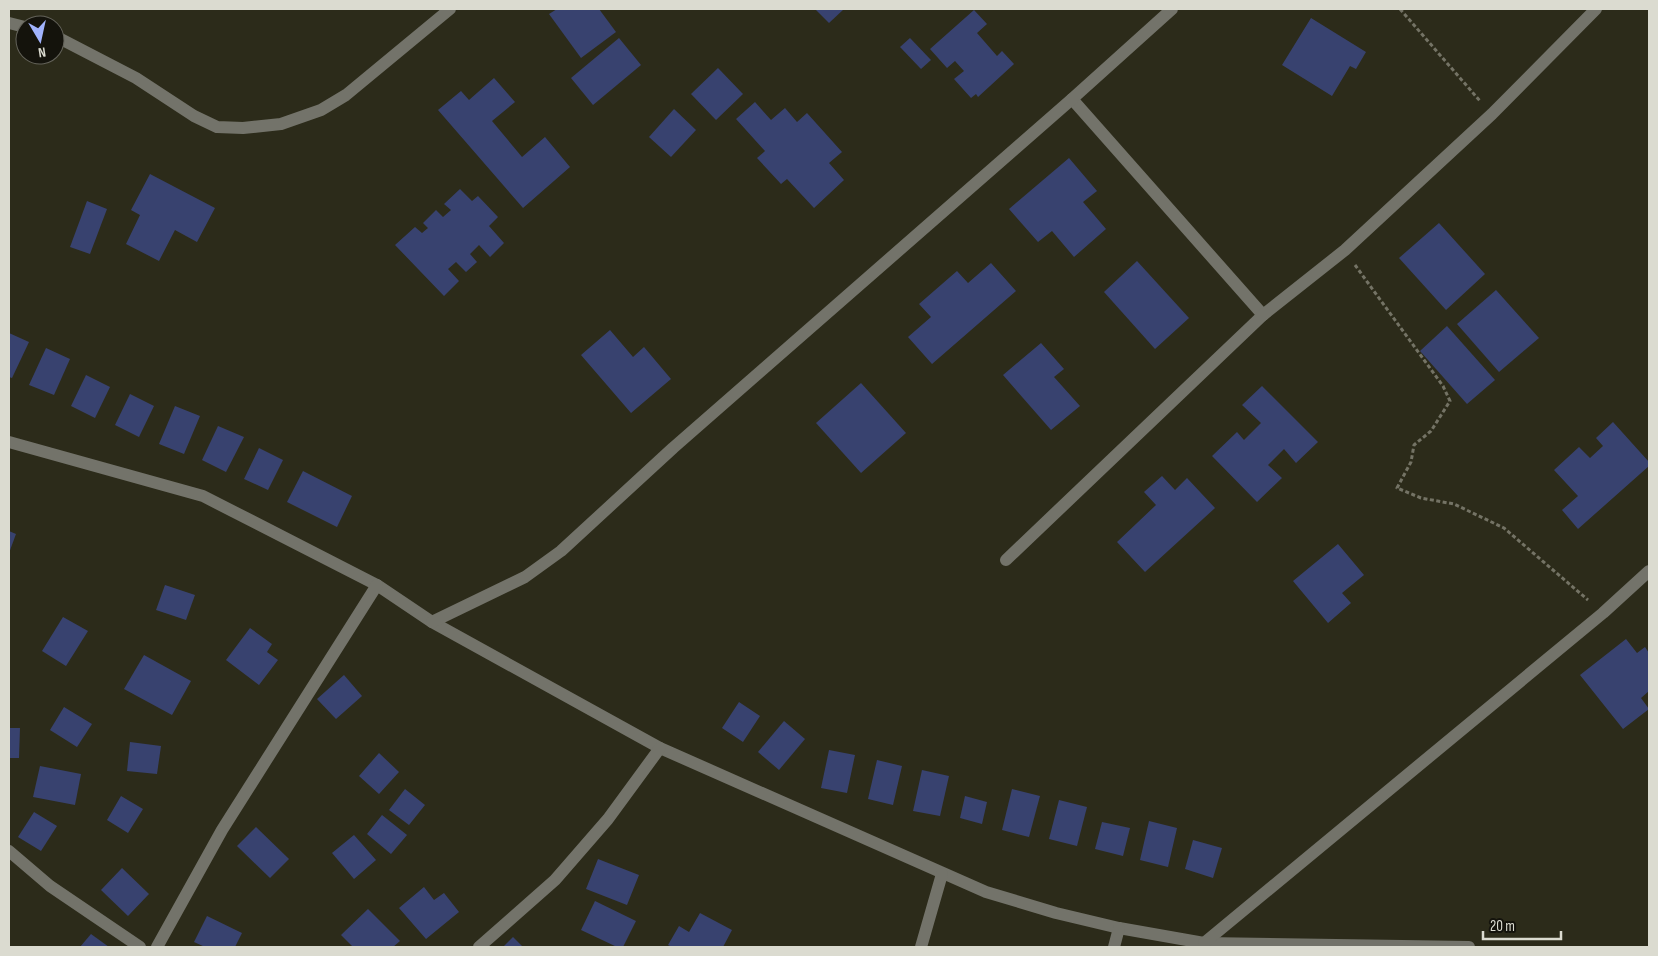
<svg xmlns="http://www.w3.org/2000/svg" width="1658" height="956" viewBox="0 0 1658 956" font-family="'Sofia Sans Condensed',sans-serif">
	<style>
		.building { fill: #38426f }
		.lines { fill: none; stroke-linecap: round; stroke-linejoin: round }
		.path { stroke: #747365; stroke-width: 3; stroke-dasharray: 4 2.5; stroke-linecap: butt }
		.minor { stroke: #73736a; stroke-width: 12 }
	</style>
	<rect width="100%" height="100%" fill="#2c2b1a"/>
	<g class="building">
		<polygon points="557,9 599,9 616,32 581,58 549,14"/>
		<polygon points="815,9 844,9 829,23"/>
		<polygon points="974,10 987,24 977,33 997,56 1002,51 1014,64 978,97 976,94 971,98 954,79 964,71 955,61 947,68 930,49"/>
		<polygon points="1311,18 1366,52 1356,69 1350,66 1332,96 1282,65"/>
		<polygon points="619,38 641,65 593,105 571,78"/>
		<polygon points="910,38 931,60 921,69 900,47"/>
		<polygon points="718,68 743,94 716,120 691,94"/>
		<polygon points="494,78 515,102 492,121 522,157 545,137 570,167 523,208 438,110 461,91 469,100"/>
		<polygon points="755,102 771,120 785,108 797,122 807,113 842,152 829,163 844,180 814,208 787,179 781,184 757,158 765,151 736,119"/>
		<polygon points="674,109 696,130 671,157 649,137"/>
		<polygon points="1069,158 1097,191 1083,202 1106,229 1074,257 1052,231 1038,242 1009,209"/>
		<polygon points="150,174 215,208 197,242 175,230 159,261 126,244 140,215 131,210"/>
		<polygon points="460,189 472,201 478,196 498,217 489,226 504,243 490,257 479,245 470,254 477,262 466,272 456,262 448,269 459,281 444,296 395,245 415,227 422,233 428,228 423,223 436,210 443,217 451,210 444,204"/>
		<polygon points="87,201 107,209 90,254 70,247"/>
		<polygon points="1439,223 1485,274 1446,310 1399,258"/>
		<polygon points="1137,261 1189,318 1155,349 1104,292"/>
		<polygon points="991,263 1016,291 932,364 908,337 931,317 919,304 957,271 968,283"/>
		<polygon points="1496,290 1539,338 1499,372 1457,324"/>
		<polygon points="1447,326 1495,380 1467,404 1420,351"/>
		<polygon points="610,330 633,357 644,347 671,379 631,413 581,355"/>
		<polygon points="9,333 29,342 12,378 9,377"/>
		<polygon points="1041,343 1064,369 1054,377 1080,406 1051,430 1003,375"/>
		<polygon points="46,348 70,359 54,395 29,385"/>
		<polygon points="86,375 110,387 95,418 71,406"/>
		<polygon points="861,383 906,433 861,473 816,423"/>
		<polygon points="1262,386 1318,442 1296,463 1284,449 1268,465 1282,478 1257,502 1212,456 1237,432 1244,440 1261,423 1242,405"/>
		<polygon points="130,394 154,406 139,437 115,425"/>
		<polygon points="175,406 200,416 184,454 159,444"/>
		<polygon points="1613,422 1649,462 1649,466 1578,529 1562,510 1578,496 1554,470 1579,447 1590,458 1603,446 1596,438"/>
		<polygon points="218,426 244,437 226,472 202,460"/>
		<polygon points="259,448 283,460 268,490 244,479"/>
		<polygon points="303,471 352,496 337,527 287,502"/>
		<polygon points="1162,476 1175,490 1187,478 1215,508 1145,572 1117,542 1156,505 1144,492"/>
		<polygon points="9,531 16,534 9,553"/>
		<polygon points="1338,544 1364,575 1342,593 1351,603 1328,623 1293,581"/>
		<polygon points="165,585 195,595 186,620 156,610"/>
		<polygon points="63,617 88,631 66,666 42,651"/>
		<polygon points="250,628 272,644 267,652 278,660 259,685 226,660"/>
		<polygon points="1626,639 1637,653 1645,647 1649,653 1649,691 1641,698 1649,709 1623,729 1580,675"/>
		<polygon points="144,655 191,681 172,715 124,689"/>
		<polygon points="344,675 362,696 336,719 317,699"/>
		<polygon points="739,702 760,716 743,742 722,728"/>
		<polygon points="64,707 92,724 77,747 50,730"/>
		<polygon points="784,721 805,739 779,770 758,752"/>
		<polygon points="9,728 20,728 19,758 9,758"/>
		<polygon points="130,742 161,746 157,774 127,771"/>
		<polygon points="829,750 855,755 847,793 821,788"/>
		<polygon points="379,753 399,772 379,794 359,776"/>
		<polygon points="877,760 902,766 893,805 868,799"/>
		<polygon points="40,766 81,774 75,805 33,797"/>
		<polygon points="922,770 949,776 940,816 913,811"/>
		<polygon points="405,789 425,805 409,825 389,810"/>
		<polygon points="1012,789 1040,796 1029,837 1002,830"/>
		<polygon points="121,796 143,809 128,833 107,820"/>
		<polygon points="965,796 987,802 982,824 960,818"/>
		<polygon points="1059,800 1087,807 1077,846 1049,839"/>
		<polygon points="34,812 57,826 41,851 18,837"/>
		<polygon points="382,815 407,835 391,854 367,834"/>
		<polygon points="1149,821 1177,828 1168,867 1140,860"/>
		<polygon points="1102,822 1130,828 1123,856 1095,849"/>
		<polygon points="256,827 289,859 270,878 237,846"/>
		<polygon points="354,835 376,860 354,879 332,853"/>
		<polygon points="1193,840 1222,848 1213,878 1185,869"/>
		<polygon points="598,859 639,875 627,905 586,889"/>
		<polygon points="122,868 149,894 128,916 101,890"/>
		<polygon points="424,887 434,900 444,893 459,912 426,939 399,908"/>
		<polygon points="595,901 636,921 623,947 617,947 581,930"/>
		<polygon points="368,909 400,941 393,947 353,947 341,935"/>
		<polygon points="700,913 732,930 723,947 672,947 668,945 679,926 689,932"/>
		<polygon points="207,916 242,933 235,947 205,947 194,942"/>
		<polygon points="91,934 109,947 80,947"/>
		<polygon points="513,937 523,947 503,947"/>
	</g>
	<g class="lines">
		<g class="path">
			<polyline points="1400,9 1480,101"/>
			<polyline points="1355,265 1443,386 1450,401 1431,431 1414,445 1411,462 1397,488 1421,498 1454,504 1504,528 1588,600"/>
		</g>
		<g class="minor">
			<polyline points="9,23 25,27"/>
			<polyline points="55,36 136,78 194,116 217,127 243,128 281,124 321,110 346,95 450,9"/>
			<polyline points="1072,99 1263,315"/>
			<polyline points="9,442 203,496 377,585 432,622 660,748 986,892 1056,913 1119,928 1204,943 1469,947"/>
			<polyline points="1006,560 1263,315 1345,250 1492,114 1596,9"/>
			<polyline points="432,622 525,577 561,551 673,448 1072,99 1172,9"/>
			<polyline points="9,851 50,886 140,947"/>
			<polyline points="1204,943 1603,613 1649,571"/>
			<polyline points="157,947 222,830 377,585"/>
			<polyline points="479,947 555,880 608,819 660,748"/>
			<polyline points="921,947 942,874"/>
			<polyline points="1114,947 1119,928"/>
		</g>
	</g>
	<rect width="1658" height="956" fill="none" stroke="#dbdbd0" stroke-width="20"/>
	<g transform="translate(40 40) rotate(171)"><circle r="24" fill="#14130c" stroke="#64635a"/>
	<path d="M0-4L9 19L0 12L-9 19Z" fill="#a1b3fd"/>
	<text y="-8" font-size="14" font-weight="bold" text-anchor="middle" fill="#dbdbd0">N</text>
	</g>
	<path d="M1483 931v8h78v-8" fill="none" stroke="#dbdbd0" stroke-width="2.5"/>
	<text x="1490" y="931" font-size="15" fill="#dbdbd0" stroke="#14130c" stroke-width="4" paint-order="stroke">20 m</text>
</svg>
